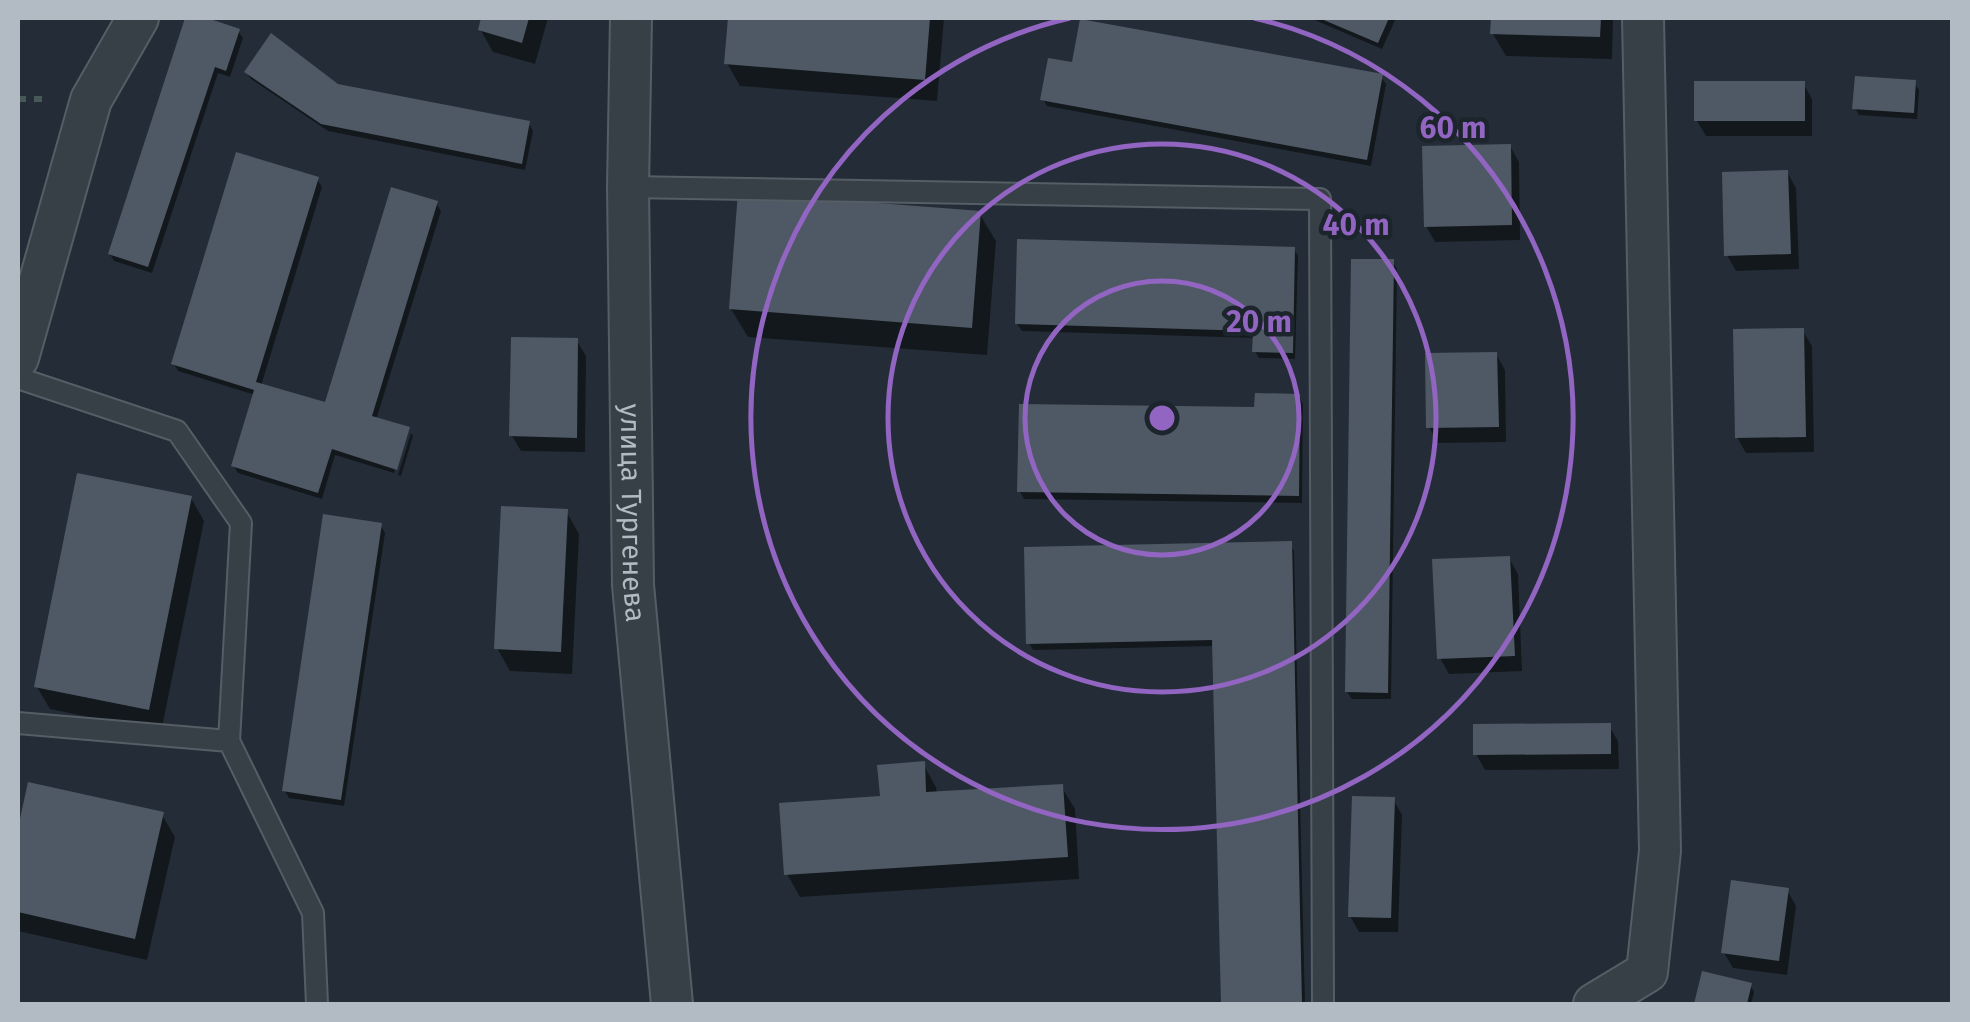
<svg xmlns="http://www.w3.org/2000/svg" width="1970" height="1022" viewBox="0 0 1970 1022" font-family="'Fira Sans',sans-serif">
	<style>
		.shadow { fill: #0007 }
		.building { fill: #4f5965 }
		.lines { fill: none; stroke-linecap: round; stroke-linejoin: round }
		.service-casing { stroke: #555d65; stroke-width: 24 }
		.minor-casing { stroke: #555d65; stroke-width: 44 }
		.path { stroke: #475859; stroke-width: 6; stroke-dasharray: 8 8; stroke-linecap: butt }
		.service { stroke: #373f47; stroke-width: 20 }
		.minor { stroke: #373f47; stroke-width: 40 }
		.ring { fill: none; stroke: #9165c1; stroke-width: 5 }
		.labels { text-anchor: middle; stroke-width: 9; stroke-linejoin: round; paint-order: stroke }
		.street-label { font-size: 28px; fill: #b2bac3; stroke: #1c242c }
		.centre { fill: #9165c1; stroke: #1c242c; stroke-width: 5 }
		.ring-label { font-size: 30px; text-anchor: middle; font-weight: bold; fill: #9165c1; stroke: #1c242c; stroke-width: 9; stroke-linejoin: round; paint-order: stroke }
	</style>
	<rect width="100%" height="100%" fill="#242d37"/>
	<g class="shadow">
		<polygon points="188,18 199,18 238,31 243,38 230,77 218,73 152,273 114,261 110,254"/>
		<polygon points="484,18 548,18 535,64 493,52 480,29"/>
		<polygon points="731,18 944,18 937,101 740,86 727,63"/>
		<polygon points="1310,18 1396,18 1382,49"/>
		<polygon points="1493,18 1613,18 1612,59 1506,56 1493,34"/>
		<polygon points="246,72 337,86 529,124 533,131 525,170 328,131 251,79"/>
		<polygon points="1381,77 1386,84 1371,166 1047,106 1043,99"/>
		<polygon points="1803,83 1812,99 1812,136 1706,136 1697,121"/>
		<polygon points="1914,83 1919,90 1917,119 1859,115 1855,108"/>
		<polygon points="1510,146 1519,162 1520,240 1435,242 1426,226"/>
		<polygon points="1787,172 1796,188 1799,269 1736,271 1727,255"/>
		<polygon points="317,179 322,187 261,386 326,405 436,203 441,211 376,420 410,431 406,431 394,473 335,455 322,499 238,473 234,466 255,395 178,371 174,364"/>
		<polygon points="979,213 996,241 987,355 748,337 731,309"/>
		<polygon points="1294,249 1298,256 1295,359 1259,358 1255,351 1255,338 1022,331 1017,324"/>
		<polygon points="1393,262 1397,269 1391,699 1352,699 1347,692"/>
		<polygon points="1803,331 1812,346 1814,452 1746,453 1737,437"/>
		<polygon points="577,341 586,356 585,452 521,451 512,436"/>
		<polygon points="1496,354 1505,370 1506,442 1438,443 1429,427"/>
		<polygon points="1299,396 1303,404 1302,503 1024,499 1020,492"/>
		<polygon points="411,433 413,436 401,476 398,475"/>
		<polygon points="191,498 204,521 161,732 50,709 37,687"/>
		<polygon points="566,511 579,534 572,674 510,671 497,648"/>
		<polygon points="381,526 385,533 344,806 289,798 285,791"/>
		<polygon points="1290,543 1294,551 1305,1004 1223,1004 1215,646 1033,650 1029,643"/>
		<polygon points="1509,558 1518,574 1522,671 1449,674 1440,658"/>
		<polygon points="1609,726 1618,741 1619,769 1485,770 1476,754"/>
		<polygon points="923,764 936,787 937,794 1061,786 1075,809 1079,879 800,897 787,874"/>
		<polygon points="30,785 162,815 175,837 147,960 18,931 18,839"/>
		<polygon points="1393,799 1402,815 1398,932 1359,932 1350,916"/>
		<polygon points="1787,890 1796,906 1787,975 1733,968 1724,953"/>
		<polygon points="1704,974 1750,985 1754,992 1751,1004 1696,1004"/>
	</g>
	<g class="building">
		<polygon points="185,18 207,18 240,29 226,71 215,67 148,267 108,254"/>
		<polygon points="481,18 529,18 522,43 478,30"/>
		<polygon points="728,18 930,18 925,80 724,64"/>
		<polygon points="1319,18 1389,18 1378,43"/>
		<polygon points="1491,18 1601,18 1600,37 1490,34"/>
		<polygon points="1080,19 1383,74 1367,160 1040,100 1048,58 1072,62"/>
		<polygon points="271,33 338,84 530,121 522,164 321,124 244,72"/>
		<polygon points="1855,76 1916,80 1914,113 1852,109"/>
		<rect x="1694" y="81" width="111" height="40"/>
		<polygon points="1511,144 1512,225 1424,227 1422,146"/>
		<polygon points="236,152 319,177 256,382 325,402 391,187 438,201 372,416 410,427 397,470 332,449 318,493 231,466 254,390 171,364"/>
		<polygon points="1788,170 1791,254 1724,256 1722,172"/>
		<polygon points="738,192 981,211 972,328 729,309"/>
		<polygon points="1017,239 1295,247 1293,353 1252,352 1253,331 1015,324"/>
		<polygon points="1351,259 1394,259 1388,693 1345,692"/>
		<polygon points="1804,328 1806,437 1735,438 1733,329"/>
		<polygon points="511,337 578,338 577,438 509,436"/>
		<polygon points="1497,352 1499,427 1426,428 1425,353"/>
		<polygon points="1255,393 1300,394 1299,496 1017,492 1019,404 1254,407"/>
		<polygon points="77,473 192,496 149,710 34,687"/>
		<polygon points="501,506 568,509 561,652 494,649"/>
		<polygon points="323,514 382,523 341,800 282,791"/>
		<polygon points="1292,541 1302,1004 1221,1004 1212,640 1026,644 1024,547"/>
		<polygon points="1510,556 1515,656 1437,659 1432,559"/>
		<polygon points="1611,723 1611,754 1473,755 1473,724"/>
		<polygon points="925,761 926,792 1063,784 1068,857 784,875 779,803 880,796 877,765"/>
		<polygon points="28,782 164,812 135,939 18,912 18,828"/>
		<polygon points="1352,796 1395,797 1391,918 1348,917"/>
		<polygon points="1731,880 1789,888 1779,961 1721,953"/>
		<polygon points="1702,971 1752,983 1747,1004 1694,1004"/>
	</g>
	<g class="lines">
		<g class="service-casing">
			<g id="service">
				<polyline points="628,187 1320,199 1323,1004"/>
				<polyline points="18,378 177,431 241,523 229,741"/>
				<polyline points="18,723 229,741 313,913 317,1004"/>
			</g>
		</g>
		<g class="minor-casing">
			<g id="minor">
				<path id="s1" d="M631,18L628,187L633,585L672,1004"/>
				<polyline points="18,358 91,100 138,18"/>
				<polyline points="1594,1004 1647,972 1660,851 1643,18"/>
			</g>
		</g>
		<polyline class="path" points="18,99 50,99"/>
		<use href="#service" class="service"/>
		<use href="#minor" class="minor"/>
	</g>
	<g class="ring">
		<circle cx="1162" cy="418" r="137"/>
		<circle cx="1162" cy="418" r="274"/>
		<path d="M1254 18A411 411 0 1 1 1070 18"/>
	</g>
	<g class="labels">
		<g class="street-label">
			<text dy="10" stroke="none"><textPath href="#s1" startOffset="495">улица Тургенева</textPath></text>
		</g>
	</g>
	<circle cx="1162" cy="418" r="15" class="centre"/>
	<g class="ring-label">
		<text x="1453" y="138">60 m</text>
		<text x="1356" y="235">40 m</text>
		<text x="1259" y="332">20 m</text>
	</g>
	<rect width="1970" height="1022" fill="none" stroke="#b2bac3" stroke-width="40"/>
</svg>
